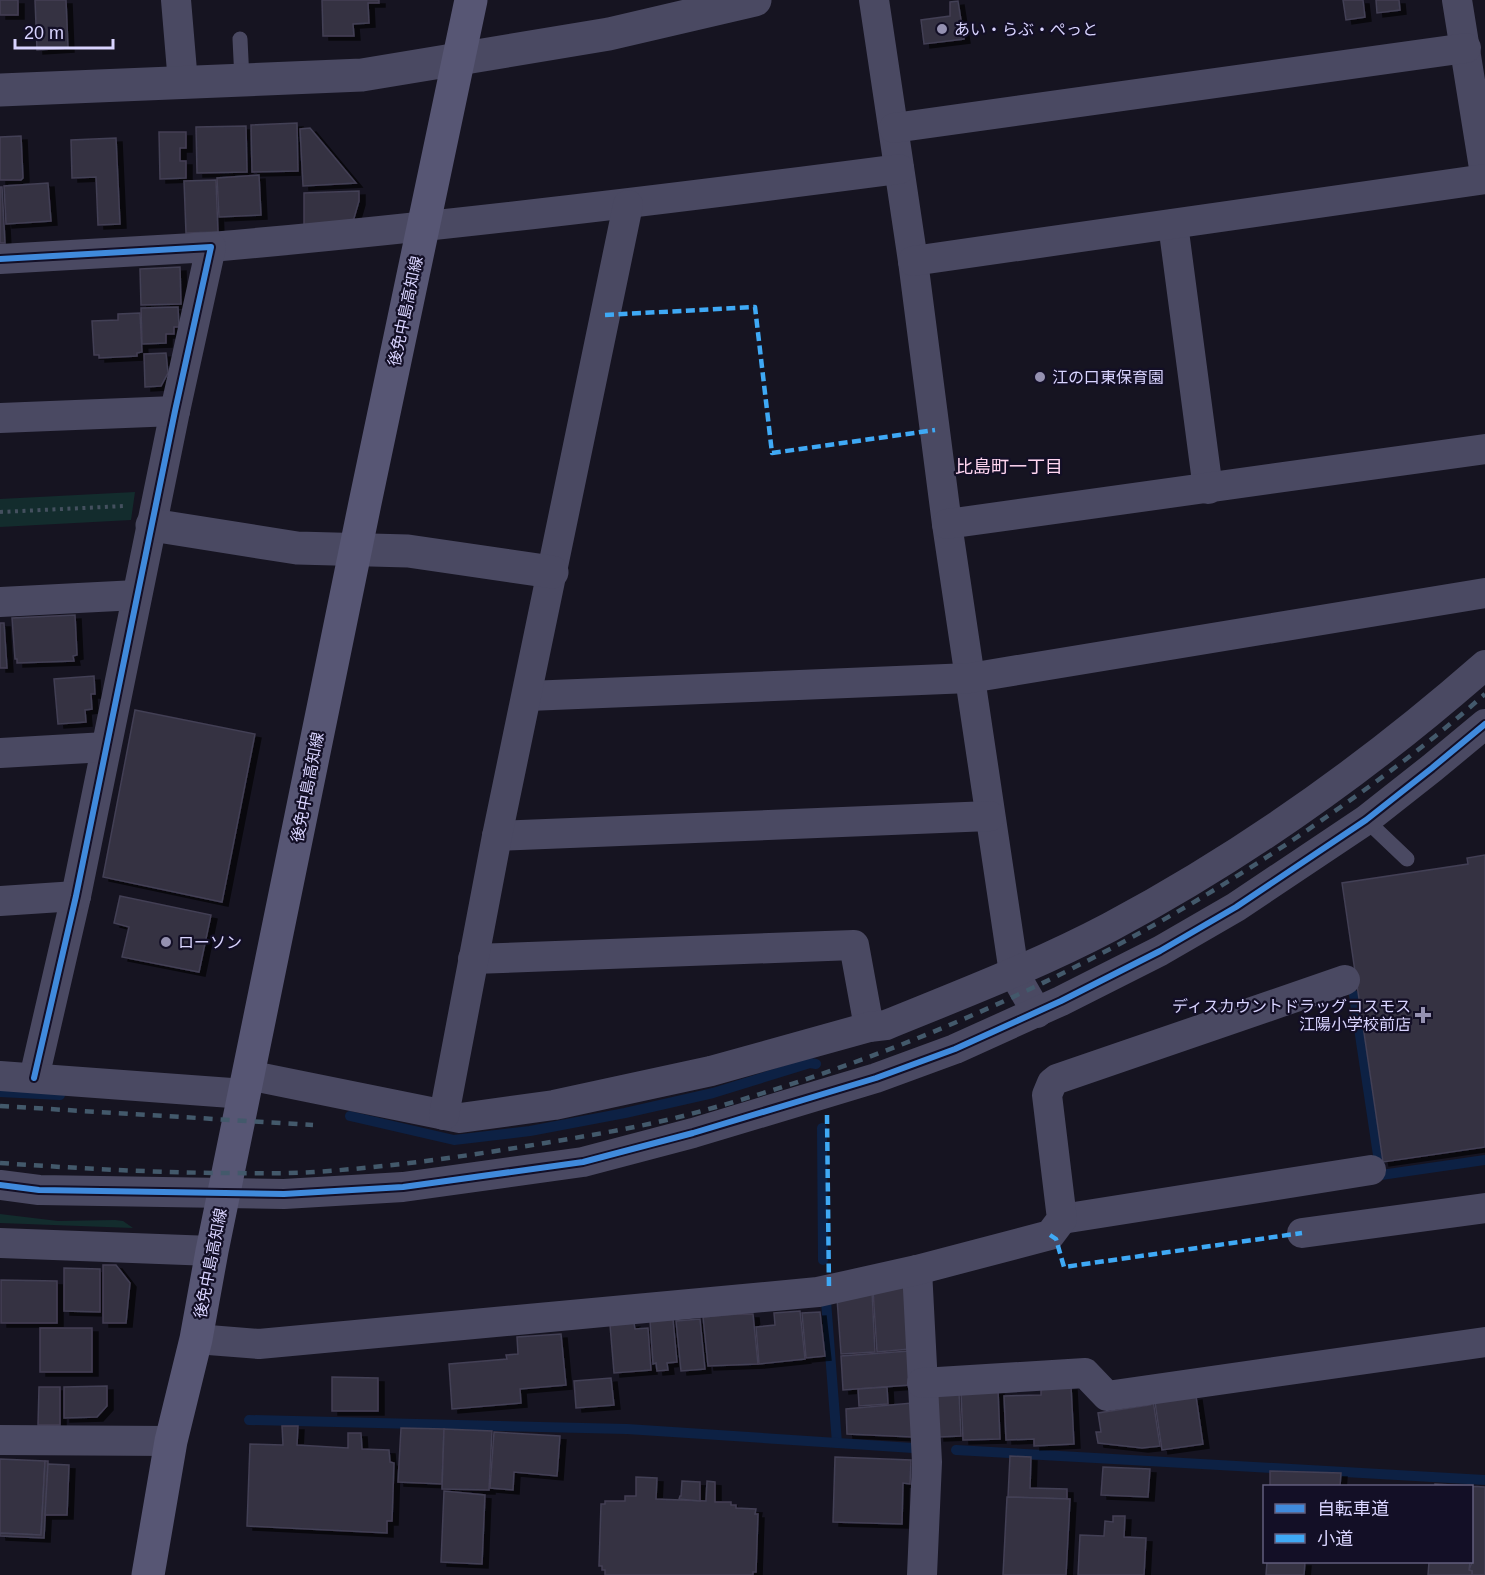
<svg xmlns="http://www.w3.org/2000/svg" width="1485" height="1575" viewBox="0 0 1485 1575" font-family="Helvetica,'Noto Sans JP',sans-serif">
	<style>
		.green { fill: #132c2d }
		.lines { fill: none; stroke-linecap: round; stroke-linejoin: round }
		.stream { stroke: #0d2144; stroke-width: 10 }
		.building { fill: #343243; stroke: #433f54; stroke-width: 1.5; filter: url(#shadow) }
		.path { stroke: #44505f; stroke-width: 4; stroke-dasharray: 3 4.5; stroke-linecap: butt }
		.service { stroke: #4a4962; stroke-width: 15 }
		.minor { stroke: #4a4962; stroke-width: 30 }
		.tertiary { stroke: #4a4962; stroke-width: 33 }
		.secondary { stroke: #575674; stroke-width: 33 }
		.rail { stroke: #43596b; stroke-width: 4.5; stroke-dasharray: 9 8; stroke-linecap: butt }
		.quiet { stroke: #3fa9f5; stroke-width: 4.5; stroke-dasharray: 9 4.5; stroke-linecap: butt }
		.cycleway-casing { stroke: #130f26; stroke-width: 10 }
		.cycleway { stroke: #408adc; stroke-width: 6 }
		.poi-dot { fill: #9591b1; stroke: #130f26; stroke-width: 2 }
		.labels { text-anchor: middle; stroke-width: 4.5; stroke-linejoin: round; paint-order: stroke }
		.poi-label { font-size: 16px; fill: #d9d4ff; stroke: #130f26; text-anchor: start }
		.street-label { font-size: 16px; fill: #d9d4ff; stroke: #130f26 }
		.neighbourhood-label { font-size: 18px; fill: #ffd6f0; stroke: #130f26 }
	</style>
	<defs>
		<filter id="shadow"><feDropShadow dx="6" dy="4" stdDeviation="0" flood-color="#0009"/></filter>
	</defs>
	<rect width="100%" height="100%" fill="#161421"/>
	<g class="green">
		<polygon points="135,492 131,520 0,527 0,499"/>
		<polygon points="0,1214 58,1221 115,1220 123,1221 133,1228 0,1223"/>
	</g>
	<g class="lines">
		<g class="stream">
			<polyline points="1354,995 1381,1175 1485,1160"/>
			<polyline points="0,1092 60,1095"/>
			<polyline points="350,1116 454,1140 530,1131 625,1113 713,1093 810,1063 816,1064"/>
			<polyline points="822,1128 823,1260"/>
			<polyline points="826,1301 837,1443"/>
			<polyline points="249,1420 627,1429 913,1448"/>
			<polyline points="956,1450 1485,1480"/>
		</g>
	</g>
	<g class="building">
		<rect x="0" y="0" width="18" height="15"/>
		<polygon points="35,0 66,0 68,48 37,50"/>
		<polygon points="322,0 379,0 379,3 368,3 369,23 353,24 354,36 323,36"/>
		<polygon points="1343,0 1363,0 1365,17 1346,20"/>
		<polygon points="1376,0 1399,0 1400,10 1377,13"/>
		<polygon points="958,1 964,39 924,44 921,20 950,16 950,2"/>
		<polygon points="297,123 298,171 252,172 251,125"/>
		<polygon points="246,126 247,172 197,173 196,127"/>
		<polygon points="310,128 356,183 303,186 300,129"/>
		<polygon points="159,132 186,132 186,148 180,148 180,161 186,161 186,178 160,179"/>
		<polygon points="21,136 23,178 21,180 0,180 0,137"/>
		<polygon points="116,138 120,224 98,225 96,177 72,178 71,140"/>
		<polygon points="259,175 261,215 219,217 217,178"/>
		<polygon points="216,180 218,232 186,233 184,181"/>
		<polygon points="48,183 51,221 6,224 4,186"/>
		<polygon points="0,187 2,187 5,243 0,243"/>
		<polygon points="359,191 359,201 352,225 304,225 304,193"/>
		<polygon points="180,267 181,304 141,305 140,269"/>
		<polygon points="178,307 179,327 174,327 174,334 166,334 166,343 142,344 141,308"/>
		<polygon points="140,313 142,352 137,353 137,356 99,358 99,355 94,355 92,321 118,320 118,314"/>
		<polygon points="166,353 168,373 161,386 145,387 144,354"/>
		<polygon points="75,615 77,655 73,656 74,661 17,663 17,659 15,659 12,618"/>
		<polygon points="0,623 4,623 7,668 0,668"/>
		<polygon points="94,676 95,694 91,694 92,709 85,710 86,722 58,724 54,679"/>
		<polygon points="135,710 255,734 222,902 103,877"/>
		<polygon points="1485,855 1485,1147 1383,1162 1342,883 1468,864 1467,858"/>
		<polygon points="120,896 211,915 199,972 122,957 129,927 114,923"/>
		<polygon points="103,1265 116,1265 130,1283 126,1323 103,1323"/>
		<polygon points="64,1268 100,1269 100,1312 64,1311"/>
		<polygon points="1,1280 57,1281 57,1323 1,1323"/>
		<polygon points="906,1285 910,1349 877,1352 873,1290"/>
		<polygon points="872,1291 875,1352 841,1354 837,1298"/>
		<polygon points="800,1311 805,1359 759,1364 756,1327 775,1325 774,1313"/>
		<polygon points="820,1312 825,1356 806,1358 802,1313"/>
		<polygon points="738,1314 753,1314 758,1364 708,1366 703,1317"/>
		<polygon points="673,1319 677,1362 667,1363 668,1370 657,1371 656,1363 653,1364 650,1321"/>
		<polygon points="700,1319 705,1369 681,1371 676,1321"/>
		<polygon points="634,1323 635,1329 648,1328 651,1370 614,1373 610,1325"/>
		<rect x="40" y="1328" width="52" height="44"/>
		<polygon points="561,1334 566,1385 520,1389 521,1403 452,1409 449,1364 507,1359 506,1355 518,1354 517,1337"/>
		<polygon points="909,1351 910,1385 843,1390 841,1356"/>
		<polygon points="332,1377 378,1378 378,1411 332,1411"/>
		<polygon points="611,1378 614,1405 576,1408 574,1381"/>
		<polygon points="107,1386 107,1406 97,1417 64,1418 64,1387"/>
		<polygon points="1071,1386 1074,1444 1034,1446 1034,1439 1006,1440 1004,1396 1041,1395 1041,1388"/>
		<polygon points="39,1387 60,1387 60,1425 38,1425"/>
		<polygon points="887,1387 888,1404 859,1406 858,1389"/>
		<polygon points="998,1390 1000,1439 963,1440 961,1392"/>
		<polygon points="959,1392 961,1436 938,1437 936,1393"/>
		<polygon points="1196,1396 1203,1444 1162,1450 1155,1402"/>
		<polygon points="1153,1400 1160,1446 1142,1448 1098,1443 1096,1432 1101,1432 1098,1413 1150,1405 1149,1401"/>
		<polygon points="912,1403 912,1437 847,1434 846,1409"/>
		<polygon points="282,1426 298,1426 297,1445 348,1448 348,1433 361,1433 362,1449 389,1450 390,1462 394,1463 392,1521 387,1521 387,1533 247,1526 250,1444 283,1445"/>
		<polygon points="401,1428 444,1429 442,1484 398,1482"/>
		<polygon points="444,1429 492,1431 489,1490 442,1489"/>
		<polygon points="494,1432 560,1436 557,1476 514,1472 513,1490 490,1488"/>
		<polygon points="1010,1456 1031,1457 1030,1488 1067,1489 1067,1499 1008,1497"/>
		<polygon points="835,1457 911,1460 910,1484 903,1483 902,1524 833,1522"/>
		<polygon points="0,1459 45,1461 41,1535 0,1533"/>
		<polygon points="45,1461 48,1461 48,1464 44,1538 0,1536 0,1533 41,1535"/>
		<polygon points="48,1464 69,1465 67,1515 45,1515"/>
		<polygon points="1103,1467 1150,1469 1148,1497 1101,1495"/>
		<polygon points="1270,1471 1341,1473 1340,1486 1270,1486"/>
		<polygon points="636,1477 657,1478 656,1499 706,1501 707,1481 715,1482 715,1502 731,1502 731,1505 736,1505 736,1508 756,1509 755,1514 758,1514 756,1572 753,1572 753,1575 605,1575 605,1570 602,1570 602,1566 599,1566 601,1504 605,1504 605,1501 625,1501 625,1496 636,1496"/>
		<polygon points="682,1481 700,1482 700,1501 679,1499 680,1496 681,1496"/>
		<polygon points="1435,1484 1485,1487 1485,1575 1472,1575 1472,1571 1469,1570 1472,1562 1472,1486 1435,1486"/>
		<polygon points="444,1491 485,1495 482,1564 441,1562"/>
		<polygon points="1007,1497 1070,1499 1066,1575 1003,1575"/>
		<polygon points="1113,1516 1125,1516 1124,1537 1146,1538 1144,1575 1078,1575 1080,1535 1104,1536 1105,1521 1113,1522"/>
		<polygon points="1267,1562 1305,1562 1304,1575 1266,1575"/>
		<polygon points="1429,1562 1470,1562 1469,1570 1472,1571 1472,1575 1428,1575"/>
	</g>
	<g class="lines">
		<polyline class="path" points="0,512 125,506"/>
		<g class="service">
			<polyline points="240,39 242,80"/>
			<polyline points="1366,820 1407,859"/>
		</g>
		<g class="minor">
			<polyline points="176,0 183,83"/>
			<polyline points="874,0 913,261 947,524 1014,973 1037,1013"/>
			<polyline points="1457,0 1485,174"/>
			<polyline points="894,128 1466,48"/>
			<polyline points="1173,224 1208,489"/>
			<path d="M211,247C442,227 670,199 899,169"/>
			<polyline points="0,259 211,247 175,411 76,896 34,1078"/>
			<polyline points="913,261 1485,179"/>
			<polyline points="0,418 175,411"/>
			<polyline points="947,524 1485,449"/>
			<polyline points="0,602 137,595"/>
			<polyline points="528,696 970,678 1485,593"/>
			<polyline points="0,753 106,747"/>
			<polyline points="497,836 990,816"/>
			<polyline points="0,901 76,896"/>
			<polyline points="473,959 854,945 869,1027"/>
			<path d="M248,1075L460,1118L554,1105L711,1071L869,1027L886,1025C962,994 1038,965 1110,927C1245,855 1371,765 1485,665"/>
			<polyline points="0,1076 245,1094"/>
			<polyline points="444,1115 497,836 628,205"/>
			<polyline points="0,1185 39,1190 284,1194 403,1187 583,1162 693,1133 876,1078 955,1049 1061,1001 1160,951 1236,907 1366,820 1432,768 1485,724"/>
			<polyline points="1062,1219 1371,1170"/>
			<polyline points="1302,1233 1485,1208"/>
			<polyline points="0,1243 212,1251"/>
			<polyline points="917,1270 927,1462 922,1575"/>
			<polyline points="196,1339 259,1344 818,1292 917,1270 1050,1235 1062,1219 1047,1095 1052,1083 1057,1079 1345,980"/>
			<polyline points="922,1383 1085,1373 1107,1396 1485,1342"/>
			<polyline points="0,1440 171,1441"/>
		</g>
		<g class="tertiary">
			<polyline points="0,90 362,75 609,34 755,0"/>
			<polyline points="152,525 297,548 408,551 552,572"/>
		</g>
		<polyline class="secondary" points="148,1575 171,1441 196,1339 212,1251 365,503 471,0"/>
		<g class="rail">
			<polyline points="0,1106 313,1125"/>
			<path d="M0,1163C72,1168 144,1172 217,1173C249,1173 282,1174 314,1172C391,1167 468,1156 545,1143C592,1135 641,1127 687,1115C908,1056 1118,959 1306,831C1369,788 1429,744 1485,694"/>
		</g>
		<g class="quiet">
			<polyline points="605,315 755,307 772,453 935,430"/>
			<polyline points="827,1115 829,1289"/>
			<polyline points="1050,1235 1056,1239 1064,1267 1302,1233"/>
		</g>
		<g class="cycleway-casing">
			<g id="cycleway">
				<polyline points="0,259 211,247 175,411 76,896 34,1078"/>
				<polyline points="0,1185 39,1190 284,1194 403,1187 583,1162 693,1133 876,1078 955,1049 1061,1001 1160,951 1236,907 1366,820 1432,768 1485,724"/>
			</g>
		</g>
		<use href="#cycleway" class="cycleway"/>
	</g>
	<g class="poi-dot">
		<circle cx="942" cy="29" r="6"/>
		<circle cx="1040" cy="377" r="6"/>
		<circle cx="166" cy="942" r="6"/>
		<path d="M1420 1006h6v6h6v6h-6v6h-6v-6h-6v-6h6z"/>
	</g>
	<g class="labels">
		<g class="poi-label">
			<text x="954" y="35">あい・らぶ・ぺっと</text>
			<text x="1052" y="383">江の口東保育園</text>
			<text x="178" y="948">ローソン</text>
			<text x="1411" y="1012" text-anchor="end">ディスカウントドラッグコスモス<tspan x="1411" dy="18">江陽小学校前店</tspan></text>
		</g>
		<g class="street-label">
			<text transform="translate(405 311) rotate(-78)" y="6">後免中島高知線</text>
			<text transform="translate(307 787) rotate(-79)" y="6">後免中島高知線</text>
			<text transform="translate(210 1263) rotate(-79)" y="6">後免中島高知線</text>
		</g>
		<g class="neighbourhood-label">
			<text x="1009" y="473">比島町一丁目</text>
		</g>
	</g>
	<rect x="1263" y="1485" width="210" height="78" fill="#130f26" stroke="#625e7d" stroke-width="1.5"/>
	<rect x="1275" y="1504" width="30" height="9" fill="#408adc" stroke="#625e7d" stroke-width="1.5"/>
	<text x="1317" y="1515" font-size="18" fill="#d9d4ff">自転車道</text>
	<rect x="1275" y="1534" width="30" height="9" fill="#3fa9f5" stroke="#625e7d" stroke-width="1.5"/>
	<text x="1317" y="1545" font-size="18" fill="#d9d4ff">小道</text>
	<path d="M15 39v9h98v-9" fill="none" stroke="#d9d4ff" stroke-width="3"/>
	<text x="24" y="39" font-size="18" fill="#d9d4ff" stroke="#130f26" stroke-width="4.5" paint-order="stroke">20 m</text>
</svg>
